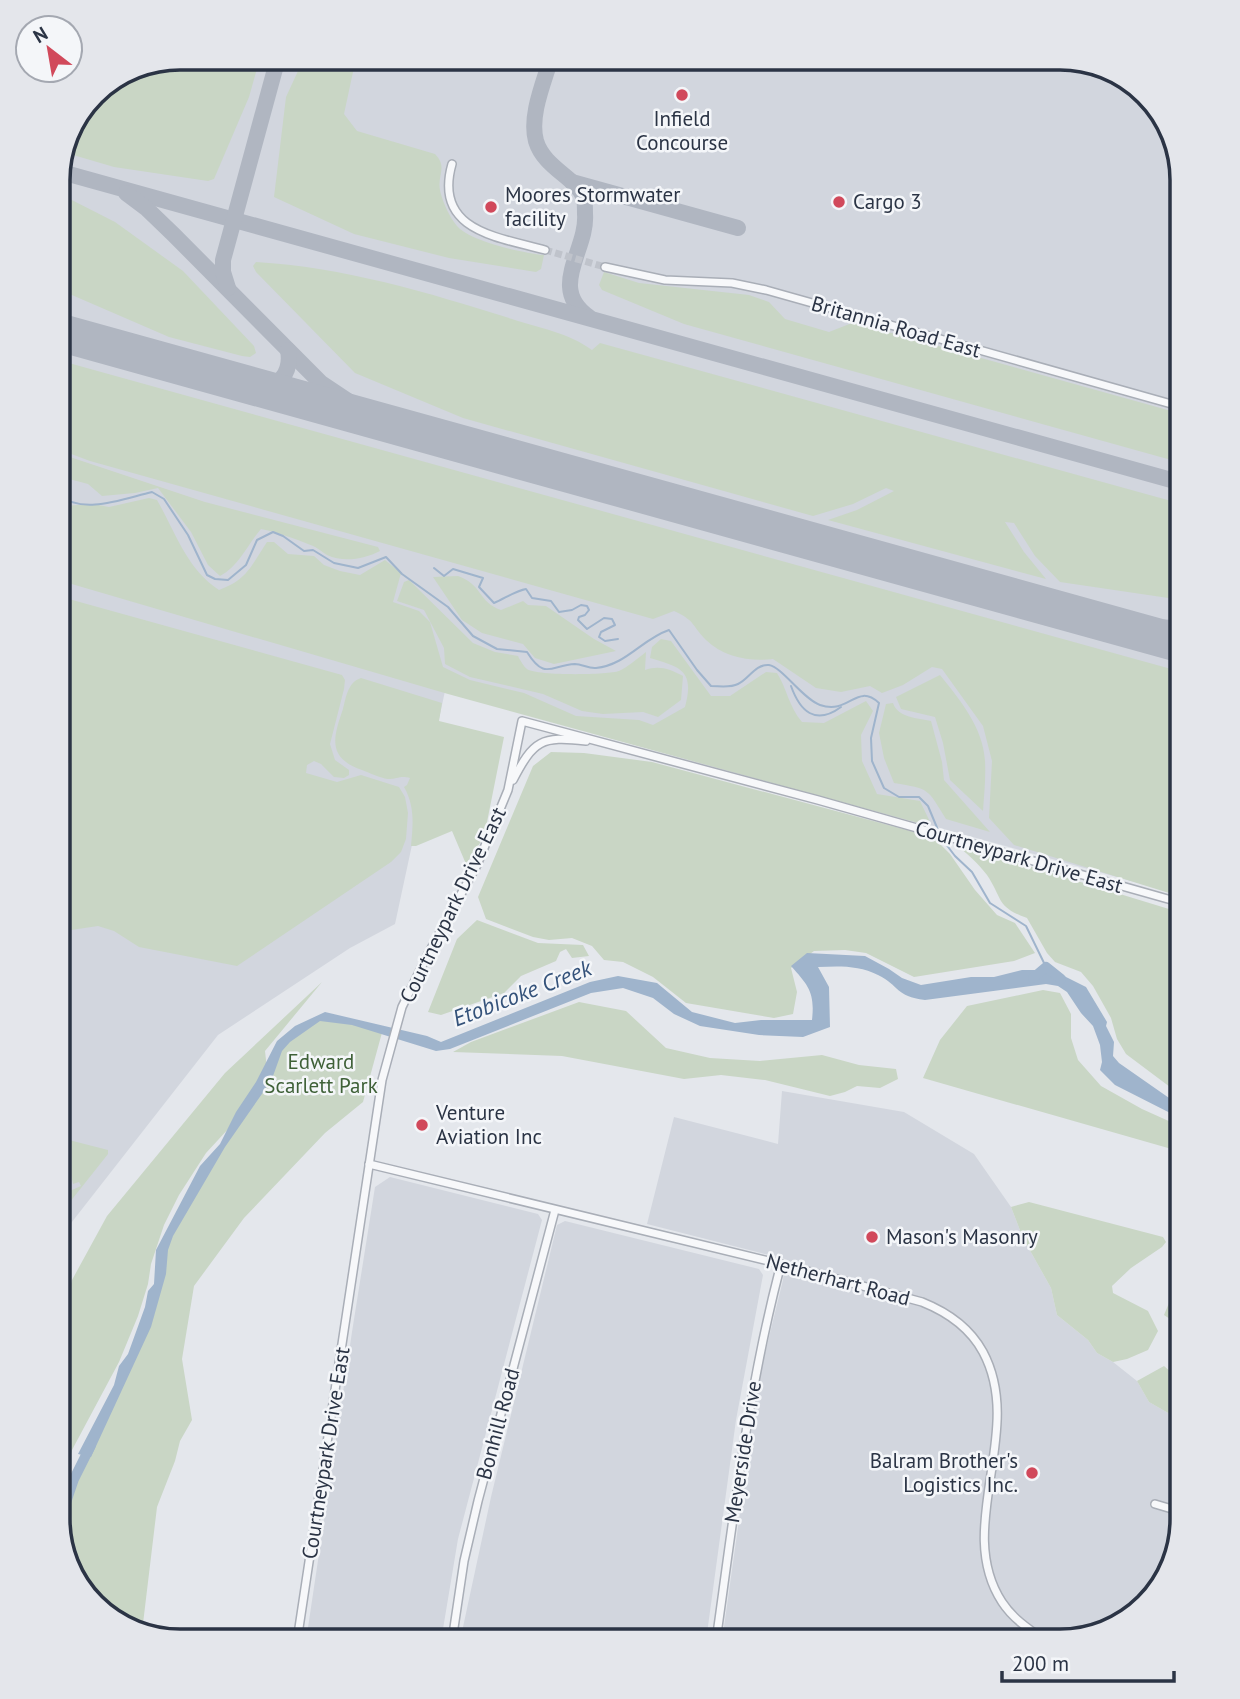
<svg xmlns="http://www.w3.org/2000/svg" width="1240" height="1699" viewBox="0 0 1240 1699" font-family="'PT Sans',sans-serif">
	<style>
		.built { fill: #d2d6de }
		.green { fill: #c9d6c5 }
		.water { fill: #9fb4cc }
		.lines { fill: none; stroke-linecap: round; stroke-linejoin: round }
		.stream { stroke: #9fb4cc; stroke-width: 2 }
		.river { stroke: #9fb4cc; stroke-width: 10 }
		.taxiway { stroke: #b0b6c1; stroke-width: 16 }
		.runway { stroke: #b0b6c1; stroke-width: 38 }
		.minor-tunnel { stroke: #bfc3cb; stroke-width: 7; stroke-dasharray: 7 3.5; stroke-linecap: butt }
		.minor-casing { stroke: #a9aeb7; stroke-width: 10 }
		.minor { stroke: #f7f8fa; stroke-width: 7 }
		.poi-dot { fill: #d1495b; stroke: #f4f6f9; stroke-width: 2.5 }
		.labels { text-anchor: middle; stroke-width: 5; stroke-linejoin: round; paint-order: stroke }
		.poi-label { font-size: 21px; fill: #2b3445; stroke: #f4f6f9; text-anchor: start }
		.street-label { font-size: 21px; fill: #2b3445; stroke: #f4f6f9 }
		.park-label { font-size: 21px; fill: #3f6138; stroke: #f4f6f9 }
		.water-label { font-size: 23px; font-style: italic; fill: #34527a; stroke: #f4f6f9 }
		.rim { fill: none; stroke: #2b3445; stroke-width: 3.5 }
	</style>
	<rect width="100%" height="100%" fill="#e4e7ec"/>
	<g class="built">
		<polygon points="180,58 1068,58 1121,74 1166,119 1182,180 1182,895 445,691 395,924 350,948 218,1035 68,1227 58,1246 58,172 70,126 99,88"/>
		<polygon points="782,1091 904,1112 974,1154 1011,1207 1023,1238 1051,1288 1057,1315 1088,1340 1097,1353 1113,1362 1137,1381 1149,1402 1182,1421 1182,1519 1166,1580 1121,1625 1060,1641 722,1641 759,1378 783,1280 785,1259 647,1224 674,1117 778,1144"/>
		<polygon points="390,1177 538,1214 542,1220 458,1539 441,1641 306,1641 352,1332 375,1187"/>
		<polygon points="565,1221 759,1269 763,1275 736,1420 706,1641 460,1641 491,1497 557,1225"/>
	</g>
	<g class="green">
		<polygon points="180,58 260,58 249,97 214,179 208,181 114,167 63,152 70,126 99,88"/>
		<path d="M304,58H356L344,114L357,131L435,154C448,167 437,175 440,190C442,201 451,221 460,229C477,243 523,253 544,255L541,269L536,272L449,258L354,234L274,197L286,97Z"/>
		<polygon points="58,193 115,222 183,271 254,346 256,353 250,357 242,356 169,337 58,289"/>
		<path d="M256,262C343,267 430,293 512,319C539,328 569,333 592,350L600,343L1182,504V600L1060,582L1035,556L1014,523L1005,522L1024,552L1046,579L828,520L857,510L894,491L886,488L853,504L813,516L463,418L355,373L256,272L253,266Z"/>
		<polygon points="604,272 639,283 749,295 769,302 785,319 829,332 852,323 859,324 1182,414 1182,463 684,324 602,290 599,285"/>
		<path d="M58,360L1182,672V897L1014,845L989,818L992,761L983,726L942,669L932,667L903,685L882,693L870,686L841,692L816,688L773,659C751,662 723,657 706,640C691,625 696,621 674,611L653,619L90,461L58,449Z"/>
		<path d="M58,453L205,502L378,547L380,551C364,559 344,563 327,555C321,551 315,546 308,544C293,538 277,532 261,529C247,545 240,565 220,576L208,565L191,532L158,488L135,493L102,496L88,484L58,476Z"/>
		<path d="M149,498L157,500C176,533 186,568 219,590C247,580 251,566 267,542H274L288,554L314,556L324,565L340,571L360,575L385,560L401,573L393,602L419,611L430,622L443,667L470,680L524,693L576,716L639,720L653,725L685,707C695,670 680,667 650,658L652,647L661,639L671,641L711,696H730L766,672L777,673C787,689 789,707 802,722L824,723L866,701L873,711L861,735L862,761L877,794L920,801L931,824L929,826L448,694L58,580V503L63,506L93,504L109,507Z"/>
		<path d="M458,576C483,585 478,602 501,610L523,601L528,605L546,606L594,639L616,651L554,664L535,658L523,644L482,633L462,620L433,577Z"/>
		<path d="M409,580L473,643L495,652L518,656C520,660 524,667 527,669C536,676 608,675 619,671C628,667 638,658 646,652L645,670C659,665 670,669 683,676L681,700L658,717L643,712L603,714L582,711L543,694L470,677L445,664L444,648L424,610L397,601L404,582Z"/>
		<polygon points="58,596 342,675 345,680 344,689 330,744 335,760 349,770 349,775 344,778 334,777 321,764 314,761 307,765 306,773 337,782 361,775 399,787 405,797 408,813 406,839 401,852 391,862 237,966 139,947 114,931 98,926 58,932"/>
		<path d="M940,675C960,700 983,727 985,761C986,778 984,795 983,811L950,780L943,743L935,717L901,709L896,697Z"/>
		<path d="M361,678L442,703L439,721L504,737L484,837L466,864L452,831L416,846H411C413,825 415,806 404,787L407,785L410,778C401,775 397,779 388,779C380,778 370,773 362,770C327,758 333,738 343,709C346,697 348,682 361,678Z"/>
		<path d="M893,703C898,718 918,718 931,721L942,762L944,780L990,832L946,819C927,788 930,789 894,783L884,758L879,733L886,704Z"/>
		<polygon points="551,752 584,753 652,762 933,837 950,854 975,890 997,915 1015,923 1035,953 1014,961 914,977 866,953 845,950 814,951 791,968 797,992 793,1014 774,1018 686,1003 653,977 623,962 604,960 592,946 572,938 549,940 533,937 486,919 478,897 533,766"/>
		<path d="M956,844L1182,913V1096L1126,1054L1117,1039L1111,1018L1093,986L1081,972L1055,962L1047,953L1027,918C996,907 1003,899 987,875C978,863 967,854 956,844Z"/>
		<polygon points="477,920 538,943 583,945 589,956 572,958 566,949 560,952 556,961 521,976 504,993 441,1015 428,1012 457,939"/>
		<polygon points="322,982 265,1051 267,1069 230,1127 206,1153 179,1195 164,1225 151,1264 148,1284 138,1316 119,1362 72,1450 58,1501 58,1348 60,1329 72,1280 107,1216 225,1073"/>
		<polygon points="1043,990 1060,993 1071,1014 1071,1038 1078,1060 1101,1086 1142,1109 1182,1127 1182,1152 923,1078 940,1040 967,1006"/>
		<polygon points="579,1002 626,1011 666,1048 710,1058 760,1061 822,1055 859,1065 896,1069 898,1079 880,1088 857,1086 845,1092 830,1096 765,1080 721,1075 684,1079 562,1056 453,1052 471,1042"/>
		<polygon points="319,1018 383,1029 363,1102 325,1133 244,1218 194,1286 182,1359 192,1420 180,1441 175,1461 157,1507 142,1632 119,1625 74,1580 59,1523 74,1479 143,1336 165,1249 278,1049"/>
		<polygon points="69,1140 108,1150 108,1154 58,1217 58,1196 81,1186 79,1182 73,1184 71,1175 58,1179 62,1147"/>
		<polygon points="1029,1202 1163,1237 1166,1242 1162,1247 1131,1268 1112,1286 1113,1293 1148,1311 1158,1331 1148,1350 1127,1359 1113,1362 1097,1353 1088,1340 1057,1315 1051,1288 1023,1238 1011,1207"/>
		<polygon points="1182,1272 1182,1327 1164,1315"/>
		<polygon points="1164,1366 1182,1382 1182,1421 1149,1402 1137,1381"/>
	</g>
	<path class="water" d="M807,953L865,956L889,969L902,978L921,985L971,977H994L1022,970H1052L1086,987L1107,1022L1106,1026L1114,1042L1113,1056L1119,1063L1182,1107V1119L1115,1085L1100,1070L1102,1062L1100,1045L1093,1026L1081,1013L1067,992L1058,986L1046,984L925,1000C895,996 900,986 878,975C859,965 838,966 818,967L829,987L830,1027L803,1037L759,1035L700,1026L674,1014L653,998L623,988L591,993L450,1049L436,1051L352,1025L320,1021L290,1042L282,1051L273,1076L264,1091L225,1147L173,1236L168,1250L166,1274L151,1327L91,1457L78,1454L114,1385L119,1366L128,1354L145,1307L148,1291L154,1284L156,1250L200,1166L220,1144L236,1112L256,1082L277,1041L295,1026L325,1012L427,1036L441,1042L590,982L618,976L657,983L692,1012L735,1023L761,1020H812C815,993 809,986 791,966Z"/>
	<g class="lines">
		<g class="stream">
			<path d="M58,495C84,515 122,499 152,492L164,499L188,535L207,575L215,579L228,580L246,565L257,540L273,532L283,536L304,551L313,550L334,563L358,568L386,557L402,574L448,607L473,636L497,649L527,652C545,681 551,665 575,664C582,664 589,669 596,668C626,665 642,639 669,630L697,670L711,686C720,686 730,688 738,684C749,679 755,664 769,665C782,667 803,699 820,705C850,715 856,682 879,703L871,738L872,761L884,788L899,797H919L928,806L938,830"/>
			<path d="M434,568L444,576L453,569L483,578L479,587L494,603C504,599 515,591 526,589L532,598L551,601L559,612L572,610L581,605L587,606L589,610L585,615L579,617L578,620L587,629L604,618L612,619L615,625L601,632L599,637L605,641L618,639"/>
			<path d="M791,686C800,711 815,726 841,707"/>
			<polyline points="942,839 955,856 972,872 990,903 1026,926 1046,967"/>
		</g>
		<g class="river">
			<polyline points="1033,978 1046,967 1061,979"/>
			<polyline points="59,1523 74,1479 91,1445"/>
		</g>
		<g class="taxiway">
			<path d="M551,58C544,82 529,116 536,141C544,168 577,178 584,198C585,202 585,209 585,214C588,250 547,288 589,317"/>
			<polyline points="58,171 1182,483"/>
			<polyline points="572,182 738,228"/>
			<polyline points="126,193 146,208 174,235 321,383 351,403 385,419 426,434"/>
			<polyline points="228,288 223,272 223,260 278,58"/>
			<polyline points="58,322 76,332 119,349"/>
			<path d="M256,387C279,390 292,372 288,350"/>
			<polyline points="1098,621 1140,627 1182,628"/>
		</g>
		<polyline class="runway" points="58,332 1182,644"/>
		<polyline class="minor-tunnel" points="545,250 605,267"/>
		<g class="minor-casing">
			<g id="minor">
				<path d="M452,164C433,231 498,237 545,250"/>
				<polyline points="605,267 665,280 732,283 766,290 1182,407"/>
				<path d="M513,780C534,740 541,736 586,741"/>
				<path d="M369,1164L781,1264L922,1302C947,1312 970,1328 983,1352C1026,1432 953,1527 1002,1602C1013,1619 1030,1630 1046,1641"/>
				<polyline points="1155,1504 1182,1512"/>
				<polyline points="297,1641 382,1080 402,1007 427,956 477,865 508,790 522,721 818,800 1182,903"/>
				<polyline points="452,1641 464,1561 478,1501 555,1210"/>
				<path d="M716,1641C734,1515 748,1388 781,1264"/>
			</g>
		</g>
		<use href="#minor" class="minor"/>
	</g>
	<g class="poi-dot">
		<circle cx="682" cy="95" r="7"/>
		<circle cx="839" cy="202" r="7"/>
		<circle cx="491" cy="207" r="7"/>
		<circle cx="422" cy="1125" r="7"/>
		<circle cx="872" cy="1237" r="7"/>
		<circle cx="1032" cy="1473" r="7"/>
	</g>
	<g class="labels">
		<g class="poi-label">
			<text x="682" y="126" text-anchor="middle">Infield<tspan x="682" dy="24">Concourse</tspan></text>
			<text x="505" y="202">Moores Stormwater<tspan x="505" dy="24">facility</tspan></text>
			<text x="853" y="209">Cargo 3</text>
			<text x="436" y="1120">Venture<tspan x="436" dy="24">Aviation Inc</tspan></text>
			<text x="886" y="1244">Mason's Masonry</text>
			<text x="1018" y="1468" text-anchor="end">Balram Brother's<tspan x="1018" dy="24">Logistics Inc.</tspan></text>
		</g>
		<g class="street-label">
			<text transform="translate(896 327) rotate(16)" y="7">Britannia Road East</text>
			<text transform="translate(1019 857) rotate(16)" y="7">Courtneypark Drive East</text>
			<text transform="translate(453 905) rotate(-64)" y="7">Courtneypark Drive East</text>
			<text transform="translate(838 1280) rotate(15)" y="7">Netherhart Road</text>
			<text transform="translate(498 1424) rotate(-75)" y="7">Bonhill Road</text>
			<text transform="translate(743 1452) rotate(-81)" y="7">Meyerside Drive</text>
			<text transform="translate(326 1453) rotate(-81)" y="7">Courtneypark Drive East</text>
		</g>
		<g class="park-label">
			<text x="321" y="1069">Edward<tspan x="321" dy="24">Scarlett Park</tspan></text>
		</g>
		<g class="water-label">
			<text transform="translate(522 993) rotate(-21)" y="8">Etobicoke Creek</text>
		</g>
	</g>
	<path d="M0 0H1240V1699H0ZM180 70H1060A110 110 0 0 1 1170 180V1519A110 110 0 0 1 1060 1629H180A110 110 0 0 1 70 1519V180A110 110 0 0 1 180 70Z" fill="#e4e6eb" fill-rule="evenodd"/>
	<path class="rim" d="M180 70H1060A110 110 0 0 1 1170 180V1519A110 110 0 0 1 1060 1629H180A110 110 0 0 1 70 1519V180A110 110 0 0 1 180 70Z"/>
	<g transform="translate(49 49) rotate(329)"><circle r="33" fill="#f4f6f9" stroke="#a4a8b1" stroke-width="2"/>
	<path d="M0-5L12 26L0 18L-12 26Z" fill="#d1495b"/>
	<text y="-10" font-size="19" font-weight="bold" text-anchor="middle" fill="#2b3445">N</text>
	</g>
	<path d="M1002 1671v10h172v-10" fill="none" stroke="#2b3445" stroke-width="3.5"/>
	<text x="1012" y="1671" font-size="21" fill="#2b3445" stroke="#f4f6f9" stroke-width="5" paint-order="stroke">200 m</text>
</svg>
